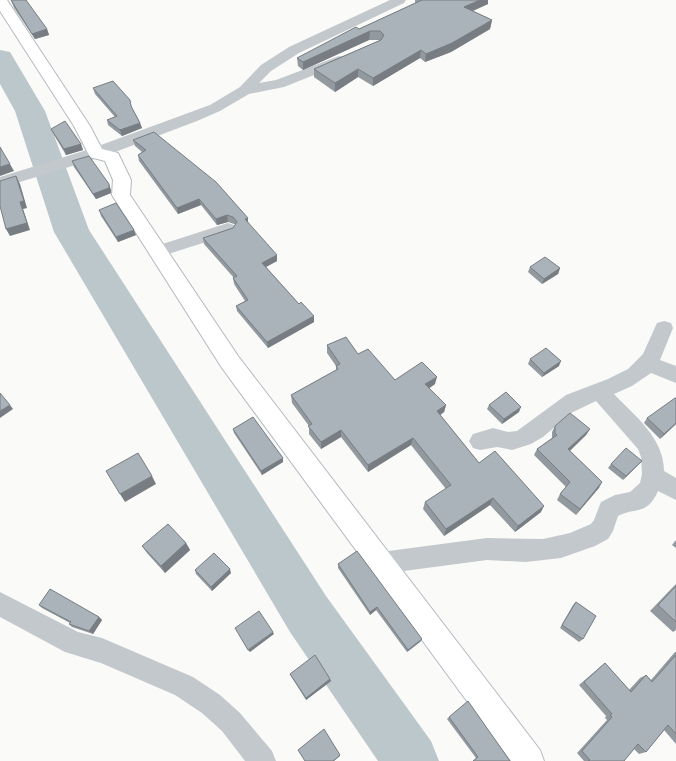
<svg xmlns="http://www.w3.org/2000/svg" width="676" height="761" viewBox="0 0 676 761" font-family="'Archivo Narrow',sans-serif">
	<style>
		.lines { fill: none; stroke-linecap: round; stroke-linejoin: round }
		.river { fill: #bbc7cb; fill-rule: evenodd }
		.secondary-casing { stroke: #b3babf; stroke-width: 2 }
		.street { fill: #c3c8cc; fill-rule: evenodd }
		.secondary { fill: #fff; fill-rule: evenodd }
		.wall { fill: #929a9f }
		.shaded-wall { fill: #777d82 }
		.building { fill: #aab3b9; stroke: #777d82 }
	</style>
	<rect width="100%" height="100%" fill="#fafaf8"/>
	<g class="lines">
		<polygon class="river" points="0,50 10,52 45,111 89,230 326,596 431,741 439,761 378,761 290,632 54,232 15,111 0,84"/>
		<g class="secondary-casing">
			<polygon id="secondary" points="0,0 7,0 90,126 102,149 118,153 131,180 130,195 238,356 540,750 544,761 511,761 222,368 112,195 113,180 105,161 90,157 74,126 0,11"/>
		</g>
		<g class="street">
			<polygon points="390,0 406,0 404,3 299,53 271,71 259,83 276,80 339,56 344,57 346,60 344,63 284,87 249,94 220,111 197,121 102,157 0,188 0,177 90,149 210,105 240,87 261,65 289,47"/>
			<polygon points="228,223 234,225 237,229 234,233 159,257 153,255 150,251 153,247"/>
			<path d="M664,321L671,323L673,328L660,360L676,366V383L651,373L632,386L614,394C635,416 664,438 664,471L676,478V500L658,491C647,516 635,507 618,516L613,531L608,539L595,546L561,558L526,562L487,560L381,574L373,571L369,563L373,555L381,552L487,538L543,539L570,533L591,524L594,520L601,502L615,495L630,492L640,483L642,474L641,457L638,449L596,401L571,413L543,437L531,444L512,450L497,447L480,450L473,448L469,441L473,434L493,428L508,432L517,431L566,395L608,379L628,369L643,354L657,323Z"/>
			<polygon points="0,592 78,632 102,638 193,677 220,695 240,713 272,751 276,761 245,761 222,731 202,713 175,695 101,663 65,652 0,617"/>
		</g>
		<use href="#secondary" class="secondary"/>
	</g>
	<g class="wall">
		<polygon points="11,0 47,29 49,35 35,39 14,8"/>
		<polygon points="415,0 488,0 488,4 473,11 492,20 490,29 451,52 425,62 420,58 373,86 358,77 335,92 314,77 314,69 380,40 369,40 303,70 298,66 297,58 415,3"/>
		<polygon points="93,88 132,106 132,108 140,123 142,128 122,136 108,125 107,120 115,117 95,94"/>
		<polygon points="51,129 81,144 83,150 66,155 54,135"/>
		<polygon points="133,140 248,218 248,223 277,261 266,267 299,304 314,316 314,322 268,348 237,311 236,306 245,301 234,284 233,278 234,278 204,244 203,238 233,228 236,225 234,224 228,222 217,225 201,205 178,214 139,161 138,155 142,152 135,146"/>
		<polygon points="72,161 111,190 111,193 96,199 74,167"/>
		<polygon points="99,210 136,235 118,242 101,216"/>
		<polygon points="530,267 560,268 558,274 542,284 528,272"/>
		<polygon points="327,345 358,354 395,380 435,384 429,388 446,405 444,412 440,415 479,463 541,512 515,532 490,505 444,536 423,509 425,502 446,489 411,445 368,472 341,437 321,449 309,434 309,426 292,403 291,395 336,370 336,366 327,353"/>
		<polygon points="530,359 559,366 542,377 528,364"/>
		<polygon points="489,405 519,412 502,424 487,409"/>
		<polygon points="647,418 676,424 660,439 644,423"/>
		<polygon points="555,426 590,429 586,435 570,451 602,482 576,515 557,500 560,494 566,487 534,455 537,449 552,438 552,432"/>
		<polygon points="233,429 283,462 262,475 234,433"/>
		<polygon points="642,461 623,480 608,468 611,464"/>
		<polygon points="676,540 676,548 672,545"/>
		<polygon points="186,543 190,550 165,573 147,553 142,546"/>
		<polygon points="338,564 421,641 407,652 376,610 370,615 338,568"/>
		<polygon points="195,570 231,573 212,591 196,574"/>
		<polygon points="676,584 676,630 673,632 650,611 673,587"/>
		<polygon points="576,602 583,639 579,642 560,628 573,605"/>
		<polygon points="39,605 99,617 102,620 93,634 72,627 69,624 70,623 42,608"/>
		<polygon points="675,652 676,652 676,744 664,730 646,752 639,754 634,749 624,761 584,761 577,753 607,720 605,718 606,716 579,685 600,667 605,663 629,690 640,678 646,675 651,680"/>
		<polygon points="290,674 330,679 331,681 306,700 291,676"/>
		<polygon points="449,717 510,761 473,761 476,758 447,719"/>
	</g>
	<g class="shaded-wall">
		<polygon points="480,0 488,0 488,4 463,15 464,7"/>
		<polygon points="492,20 490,29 451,52 425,62 426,54"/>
		<polygon points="47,29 49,35 35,39 32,34"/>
		<polygon points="370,31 369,40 303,70 303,62"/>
		<polygon points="421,50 420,58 373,86 373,78"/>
		<polygon points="358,69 358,77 335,92 335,83"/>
		<polygon points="140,123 142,128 122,136 120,130"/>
		<polygon points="81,144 83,150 66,155 64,149"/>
		<polygon points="10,164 14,171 0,176 0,167"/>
		<polygon points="16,176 20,184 27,208 23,209 30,230 10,236 6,229 20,202"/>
		<polygon points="109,184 111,190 111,193 96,199 93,194"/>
		<polygon points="199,199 201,205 178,214 177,208"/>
		<polygon points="227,215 228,222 217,225 216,219"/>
		<polygon points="248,218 248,224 245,219"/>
		<polygon points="134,230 136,235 118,242 116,237"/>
		<polygon points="277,255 277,261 262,269 262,263"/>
		<polygon points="560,268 558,274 542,284 544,279"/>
		<polygon points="314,316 314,322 268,348 267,342"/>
		<polygon points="561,361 559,366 542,377 544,373"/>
		<polygon points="437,377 435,384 424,392 425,384"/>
		<polygon points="10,405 13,409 0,418 0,411"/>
		<polygon points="446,405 444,412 435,419 437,411"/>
		<polygon points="521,407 519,412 502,424 504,419"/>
		<polygon points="676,423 676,424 660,439 664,434"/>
		<polygon points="590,429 586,435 565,455 568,449"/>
		<polygon points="341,430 341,437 321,449 321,442"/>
		<polygon points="413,438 411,445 368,472 368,465"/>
		<polygon points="283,458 283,462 262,475 261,471"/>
		<polygon points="642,461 623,480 626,476"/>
		<polygon points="152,476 156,484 125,502 120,494"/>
		<polygon points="602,482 599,488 576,515 580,509"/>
		<polygon points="493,498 490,505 444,536 446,529"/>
		<polygon points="544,506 541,512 515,532 518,526"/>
		<polygon points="186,543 190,550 165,573 161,566"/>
		<polygon points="230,569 231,573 212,591 211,587"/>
		<polygon points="377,607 376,610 370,615 370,612"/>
		<polygon points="99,617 102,620 93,634 89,631"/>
		<polygon points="273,632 274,634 250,652 248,650"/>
		<polygon points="422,639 421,641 407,652 408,650"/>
		<polygon points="330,679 331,681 306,700 306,698"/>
		<polygon points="340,755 340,756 334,761 333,761"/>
	</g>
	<g class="building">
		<polygon points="11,0 26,0 47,29 32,34"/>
		<polygon points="422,0 480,0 464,7 492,20 452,43 426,54 421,50 373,78 358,69 335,83 314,69 381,40 384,35 380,31 370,31 303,62 297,58 356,27 359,29"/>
		<polygon points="113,81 130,100 131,106 140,123 120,130 107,120 117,116 93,88"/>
		<polygon points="65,121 81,144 64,149 51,129"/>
		<polygon points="154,132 216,182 248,218 245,219 277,255 262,263 299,304 301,302 314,316 267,342 236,306 248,300 233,278 237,276 203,238 233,228 237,222 233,217 227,215 216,219 199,199 177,208 138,155 146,150 133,140"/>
		<polygon points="0,147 10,164 0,167"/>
		<polygon points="89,156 109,184 109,188 93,194 72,161"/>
		<polygon points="16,176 24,201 20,202 27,223 6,229 0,206 0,181"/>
		<polygon points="116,203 134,230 116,237 99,210"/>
		<polygon points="545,257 560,268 544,279 530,267"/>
		<polygon points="346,337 358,354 368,349 395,380 422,362 437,377 425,384 446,405 437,411 479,463 495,451 544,506 518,526 493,498 446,529 425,502 451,485 413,438 368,465 341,430 321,442 308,426 312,424 291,395 338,369 336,366 340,364 327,345"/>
		<polygon points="546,348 561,361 544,373 530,359"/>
		<polygon points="506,392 521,407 504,419 489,405"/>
		<polygon points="0,393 10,405 0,411"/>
		<polygon points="675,398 676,398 676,423 664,434 647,418"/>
		<polygon points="570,413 590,429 568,449 602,482 580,509 560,494 570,482 537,449 557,435 555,433 555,426"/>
		<polygon points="253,417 283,458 261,471 233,429"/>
		<polygon points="626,448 642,461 626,476 611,464"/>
		<polygon points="138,453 152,476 120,494 106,471"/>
		<polygon points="168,524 186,543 161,566 142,546"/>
		<polygon points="357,551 422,639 408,650 377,607 370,612 338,564"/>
		<polygon points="214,553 230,569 211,587 195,570"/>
		<polygon points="676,586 676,622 658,605"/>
		<polygon points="50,589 99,617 89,631 69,624 71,622 39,605"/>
		<polygon points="576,602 596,616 583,639 562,625"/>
		<polygon points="259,611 273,632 248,650 235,628"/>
		<polygon points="315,655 330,679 306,698 290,674"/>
		<polygon points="676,655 676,734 668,725 646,752 638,744 624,761 588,761 590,760 582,751 612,717 610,715 612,714 584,682 605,663 631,692 646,675 652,682"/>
		<polygon points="468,701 510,761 473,761 478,757 449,717"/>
		<polygon points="324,729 340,755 333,761 305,761 298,750"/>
	</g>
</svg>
